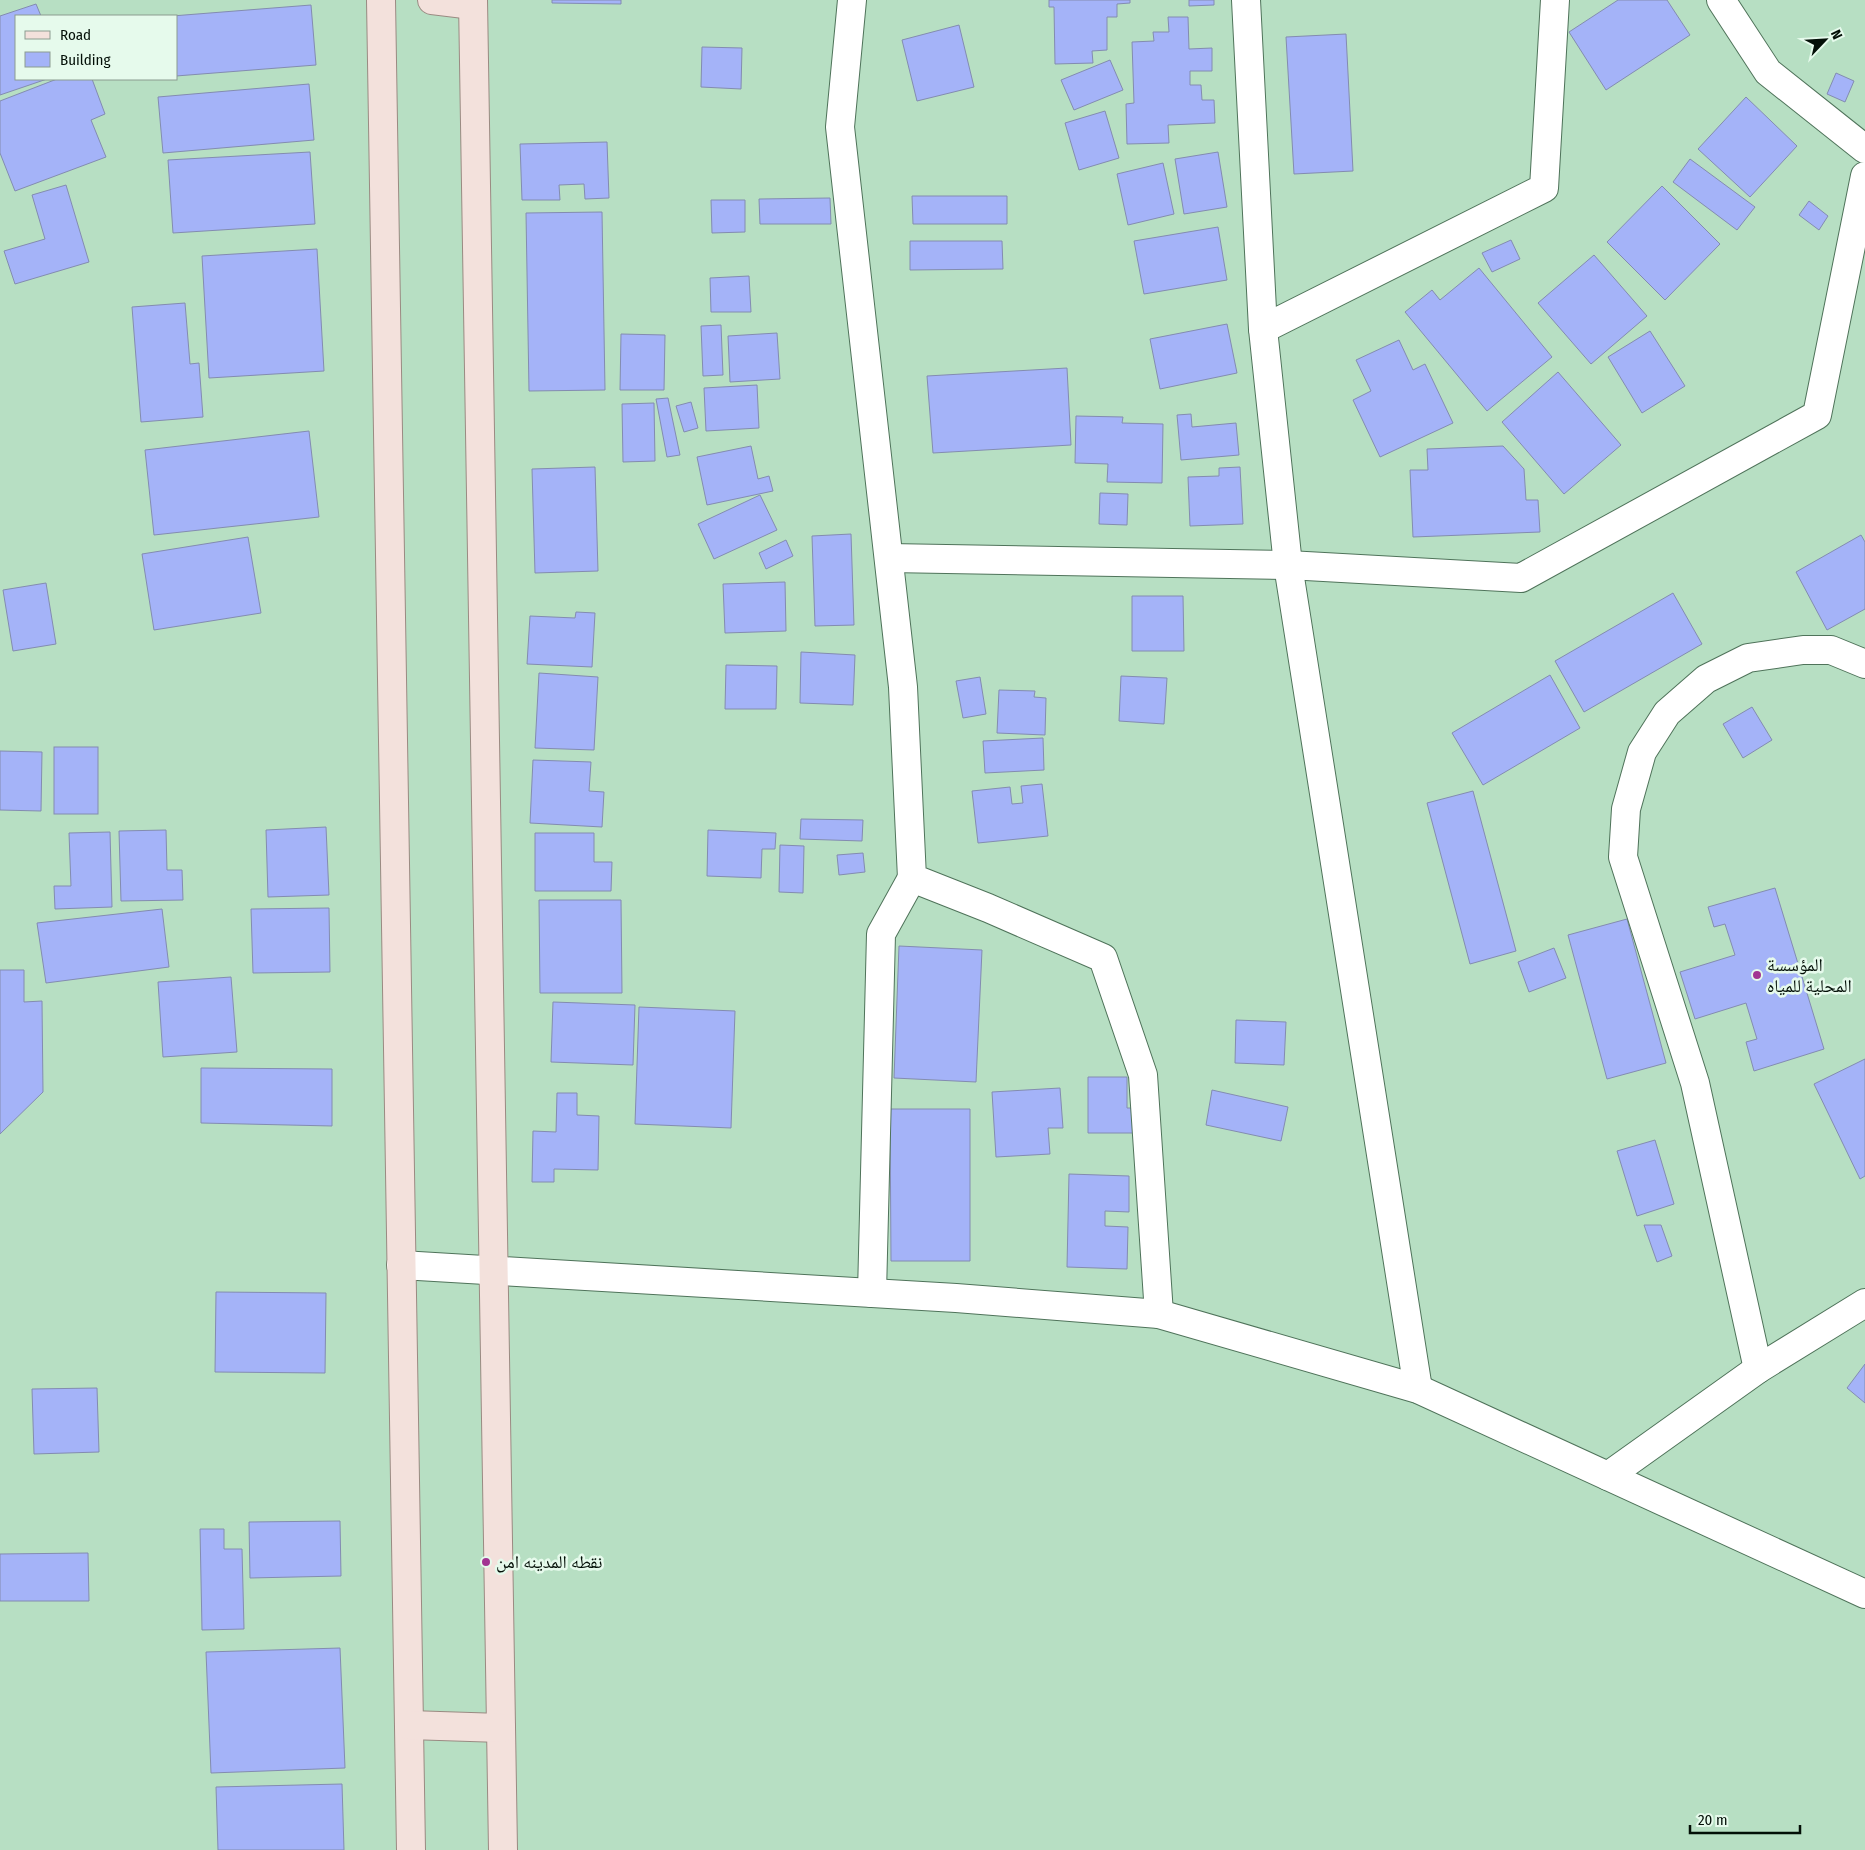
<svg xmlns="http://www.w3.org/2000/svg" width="1865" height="1850" viewBox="0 0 1865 1850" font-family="'Fira Sans Condensed','Noto Naskh Arabic',sans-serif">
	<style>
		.building { fill: #a4b3f8; stroke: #838cb0 }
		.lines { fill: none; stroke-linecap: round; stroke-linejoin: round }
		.street-casing { stroke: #4f735a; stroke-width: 30 }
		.primary-casing { stroke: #9a8a82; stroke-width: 30 }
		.street { stroke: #fff; stroke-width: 28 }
		.primary { stroke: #f3e1dc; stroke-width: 28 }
		.poi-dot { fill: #a23492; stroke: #e6faec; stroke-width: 2 }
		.labels { text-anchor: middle; stroke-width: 5; stroke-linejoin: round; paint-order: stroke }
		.poi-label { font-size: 18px; fill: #030f07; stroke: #e6faec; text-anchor: start }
	</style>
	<rect width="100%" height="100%" fill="#b7dfc3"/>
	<g class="building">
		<polygon points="552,0 621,0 621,4 552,3"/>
		<polygon points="1049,0 1130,0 1130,3 1117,4 1117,17 1107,17 1107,50 1092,51 1093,63 1055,64 1054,7 1049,7"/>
		<polygon points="1189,0 1214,0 1214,5 1189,6"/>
		<polygon points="1618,0 1667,0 1690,35 1606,90 1569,32"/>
		<polygon points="36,4 41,16 16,16 16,79 47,79 0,95 0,16"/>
		<polygon points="311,5 316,65 176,76 176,16 172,16"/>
		<polygon points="1168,17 1188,17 1189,49 1212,48 1212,71 1190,71 1190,85 1201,85 1202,100 1214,100 1215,123 1168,125 1169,143 1127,144 1126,104 1134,103 1132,42 1154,41 1153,32 1169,32"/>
		<polygon points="959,25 974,87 917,101 902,40"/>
		<polygon points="1346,34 1353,171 1294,174 1286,37"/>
		<polygon points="702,47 742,48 741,89 701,87"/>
		<polygon points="1110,60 1123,90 1074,110 1061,80"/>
		<polygon points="1836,73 1854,81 1845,102 1827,94"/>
		<polygon points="57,79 92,79 105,114 91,120 106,157 15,191 0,153 0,101"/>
		<polygon points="309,84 314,140 163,153 158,97"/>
		<polygon points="1746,97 1797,146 1750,197 1698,149"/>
		<polygon points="1105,111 1119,158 1079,170 1065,123"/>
		<polygon points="607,142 609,198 585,199 584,184 559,185 560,200 522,200 520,144"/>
		<polygon points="310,152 315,224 173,233 168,160"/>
		<polygon points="1218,152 1227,207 1184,214 1175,159"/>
		<polygon points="1690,159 1755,207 1737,230 1673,182"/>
		<polygon points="1163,163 1174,214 1128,225 1117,174"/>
		<polygon points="66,185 89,262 15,284 4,251 45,239 32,195"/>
		<polygon points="1662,186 1720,244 1665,300 1607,242"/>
		<polygon points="912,196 1007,196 1007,224 913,224"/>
		<polygon points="830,198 831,224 760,224 759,199"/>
		<polygon points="711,200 745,200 745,232 712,233"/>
		<polygon points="1809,201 1828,216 1819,230 1799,215"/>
		<polygon points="602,212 605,390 529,391 526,213"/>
		<polygon points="1218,227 1227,280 1144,294 1134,241"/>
		<polygon points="1511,240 1520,259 1492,272 1482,253"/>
		<polygon points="910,241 1002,241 1003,269 910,270"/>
		<polygon points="317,249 324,371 209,378 202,256"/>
		<polygon points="1594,255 1647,316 1591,364 1538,303"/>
		<polygon points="1479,268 1552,357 1487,411 1405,312 1432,290 1440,300"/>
		<polygon points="749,276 751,312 711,312 710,278"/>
		<polygon points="185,303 190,364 199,363 203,417 141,422 132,307"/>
		<polygon points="1227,324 1237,373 1160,389 1150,339"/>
		<polygon points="721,325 723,375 703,376 701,326"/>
		<polygon points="1650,331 1685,386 1642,413 1608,357"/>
		<polygon points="777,333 780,379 730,382 728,336"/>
		<polygon points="621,334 665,335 664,390 620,390"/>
		<polygon points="1399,340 1413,370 1425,364 1453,423 1380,457 1353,400 1371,391 1356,360"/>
		<polygon points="1067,368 1071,445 933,453 927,376"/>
		<polygon points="1558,372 1621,445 1564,494 1502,422"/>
		<polygon points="757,385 759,428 706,431 704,388"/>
		<polygon points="668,398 680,455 667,457 656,399"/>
		<polygon points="691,402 698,428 684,432 676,406"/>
		<polygon points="654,403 655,461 623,462 622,404"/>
		<polygon points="1191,414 1192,427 1236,423 1239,455 1181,460 1177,415"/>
		<polygon points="1076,416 1123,417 1122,423 1163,424 1162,483 1107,482 1108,464 1075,463"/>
		<polygon points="309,431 319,517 154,535 145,450"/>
		<polygon points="751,446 758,479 769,476 773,491 707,505 697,457"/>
		<polygon points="1503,446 1524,469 1526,500 1538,500 1540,532 1413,537 1410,470 1428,470 1427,449"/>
		<polygon points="595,467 598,571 535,573 532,469"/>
		<polygon points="1240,467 1243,524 1190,526 1188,477 1219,476 1219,468"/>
		<polygon points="1100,493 1128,494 1127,525 1099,524"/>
		<polygon points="760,495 777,530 714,559 698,524"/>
		<polygon points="851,534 854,625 815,626 812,536"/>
		<polygon points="1861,535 1865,542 1865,609 1827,630 1796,572"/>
		<polygon points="248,537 261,613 154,630 142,554"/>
		<polygon points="786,540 793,556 766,569 759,553"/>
		<polygon points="785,582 786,631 725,633 723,584"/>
		<polygon points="46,583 56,644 13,651 3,590"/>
		<polygon points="1673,593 1702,644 1584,712 1555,661"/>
		<polygon points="1132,596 1183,596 1184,651 1132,651"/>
		<polygon points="576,612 595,613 592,667 527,664 530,616 575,618"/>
		<polygon points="801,652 855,655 853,705 800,703"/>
		<polygon points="726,665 777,666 776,709 725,709"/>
		<polygon points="539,673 598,677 594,750 535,748"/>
		<polygon points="1550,675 1580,728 1483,785 1452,733"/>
		<polygon points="1121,676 1167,678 1164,724 1119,721"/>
		<polygon points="980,677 986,714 963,718 956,681"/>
		<polygon points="999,690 1035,691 1034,697 1046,698 1045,735 997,733"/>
		<polygon points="1752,707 1772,740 1743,758 1723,724"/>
		<polygon points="1043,738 1044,770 985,773 983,741"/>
		<rect x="54" y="747" width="44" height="67"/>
		<polygon points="0,751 42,752 41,811 0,810"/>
		<polygon points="533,760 591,762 589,791 604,792 602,827 530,823"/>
		<polygon points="1042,784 1048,836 978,843 972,791 1010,787 1012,804 1023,803 1021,786"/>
		<polygon points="1473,791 1516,951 1470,964 1427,803"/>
		<polygon points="801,819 863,820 862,841 800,839"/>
		<polygon points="326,827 329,895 268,897 266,830"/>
		<polygon points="166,830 167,870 182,870 183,900 121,901 119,831"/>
		<polygon points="708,830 776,833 775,849 762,849 761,878 707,876"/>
		<polygon points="110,832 112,907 55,909 54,886 71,886 69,833"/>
		<polygon points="535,833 594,833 594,862 612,862 611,891 535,891"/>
		<polygon points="780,845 804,846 803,893 779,892"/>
		<polygon points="863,853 865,872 839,875 837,855"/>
		<polygon points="1775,888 1824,1049 1754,1071 1746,1042 1757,1039 1746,1003 1695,1019 1680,972 1735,955 1725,924 1714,927 1708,907"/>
		<polygon points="539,900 621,900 622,993 540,993"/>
		<polygon points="329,908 330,972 253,973 251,909"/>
		<polygon points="162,909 169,967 46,983 37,923"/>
		<polygon points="1627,919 1666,1063 1607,1079 1568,935"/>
		<polygon points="899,946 982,950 976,1082 894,1078"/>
		<polygon points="1554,948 1566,978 1529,992 1518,962"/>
		<polygon points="0,970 24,970 24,1002 42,1001 43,1092 0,1134"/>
		<polygon points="231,977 237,1052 163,1057 158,982"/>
		<polygon points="553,1002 635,1005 633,1065 551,1062"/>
		<polygon points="639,1007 735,1011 731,1128 635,1124"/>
		<polygon points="1236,1020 1286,1022 1284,1065 1235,1063"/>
		<polygon points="1865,1059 1865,1176 1860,1179 1814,1084"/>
		<polygon points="201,1068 332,1069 332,1126 201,1123"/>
		<polygon points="1088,1077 1127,1077 1127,1108 1138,1108 1138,1133 1088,1133"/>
		<polygon points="1060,1088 1063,1128 1048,1128 1050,1154 996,1157 992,1092"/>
		<polygon points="1212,1090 1288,1107 1281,1141 1206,1125"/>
		<polygon points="557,1093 577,1093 577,1115 599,1116 598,1170 554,1169 554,1182 532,1182 533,1131 556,1132"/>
		<polygon points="890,1109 970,1109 970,1261 891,1261"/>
		<polygon points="1655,1140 1674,1204 1637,1216 1617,1151"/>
		<polygon points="1069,1174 1129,1176 1129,1212 1105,1211 1105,1226 1128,1227 1127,1269 1067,1267"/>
		<polygon points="1644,1225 1661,1225 1672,1256 1657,1262"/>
		<polygon points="216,1292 326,1293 325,1373 215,1372"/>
		<polygon points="1865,1364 1865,1403 1847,1388"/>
		<polygon points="97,1388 99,1452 34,1454 32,1389"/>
		<polygon points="340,1521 341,1576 250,1578 249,1522"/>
		<polygon points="200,1529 224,1529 224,1549 242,1549 244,1629 202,1630"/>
		<polygon points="88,1553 89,1601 0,1601 0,1554"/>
		<polygon points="340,1648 345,1768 211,1773 206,1652"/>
		<polygon points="342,1784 344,1850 218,1850 216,1787"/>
	</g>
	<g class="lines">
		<g class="street-casing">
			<g id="street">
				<polyline points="852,0 840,127 903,687 912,878 988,908 1103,958 1143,1075 1159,1314"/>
				<polyline points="1246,0 1263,329 1288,565 1418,1389"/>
				<polyline points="1721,0 1768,72 1865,149"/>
				<polyline points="1263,329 1544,188 1555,0"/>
				<polyline points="889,558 1288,565 1521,578 1817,415 1865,176"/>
				<polyline points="401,1265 956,1298 1159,1314 1418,1389 1865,1594"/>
				<polyline points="872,1293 881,934 912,878"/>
				<polyline points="1758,1369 1695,1083 1623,857 1626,809 1642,752 1667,713 1706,679 1748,658 1803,650 1831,650 1865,664"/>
				<polyline points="1608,1476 1758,1369 1865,1303"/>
			</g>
		</g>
		<g class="primary-casing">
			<g id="primary">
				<polyline points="381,0 411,1850"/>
				<polyline points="432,0 473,5"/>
				<polyline points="473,0 503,1850"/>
				<polyline points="409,1725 501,1728"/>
			</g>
		</g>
		<use href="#street" class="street"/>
		<use href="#primary" class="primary"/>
	</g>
	<g class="poi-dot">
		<circle cx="1757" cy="975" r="5"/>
		<circle cx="486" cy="1562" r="5"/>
	</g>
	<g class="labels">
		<g class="poi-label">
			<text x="1767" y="971">المؤسسة<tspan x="1767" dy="21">المحلية للمياه</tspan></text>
			<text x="496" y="1568">نقطه المدينه امن</text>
		</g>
	</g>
	<rect x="15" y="15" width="162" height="65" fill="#e6faec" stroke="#8b9c90"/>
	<rect x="25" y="31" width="25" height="8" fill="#f3e1dc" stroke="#8b9c90"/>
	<text x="60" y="40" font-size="15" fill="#030f07">Road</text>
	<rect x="25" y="52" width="25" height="15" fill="#a4b3f8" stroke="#8b9c90"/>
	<text x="60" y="65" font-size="15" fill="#030f07">Building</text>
	<g transform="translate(1825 40) rotate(65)" stroke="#e6faec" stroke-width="4" paint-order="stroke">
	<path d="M0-4L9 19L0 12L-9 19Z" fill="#030f07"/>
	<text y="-8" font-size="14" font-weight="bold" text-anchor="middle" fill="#030f07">N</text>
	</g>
	<path d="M1690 1825v8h110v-8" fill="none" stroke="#030f07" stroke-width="2.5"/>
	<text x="1698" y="1825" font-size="15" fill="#030f07" stroke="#e6faec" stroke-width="4" paint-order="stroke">20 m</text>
</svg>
